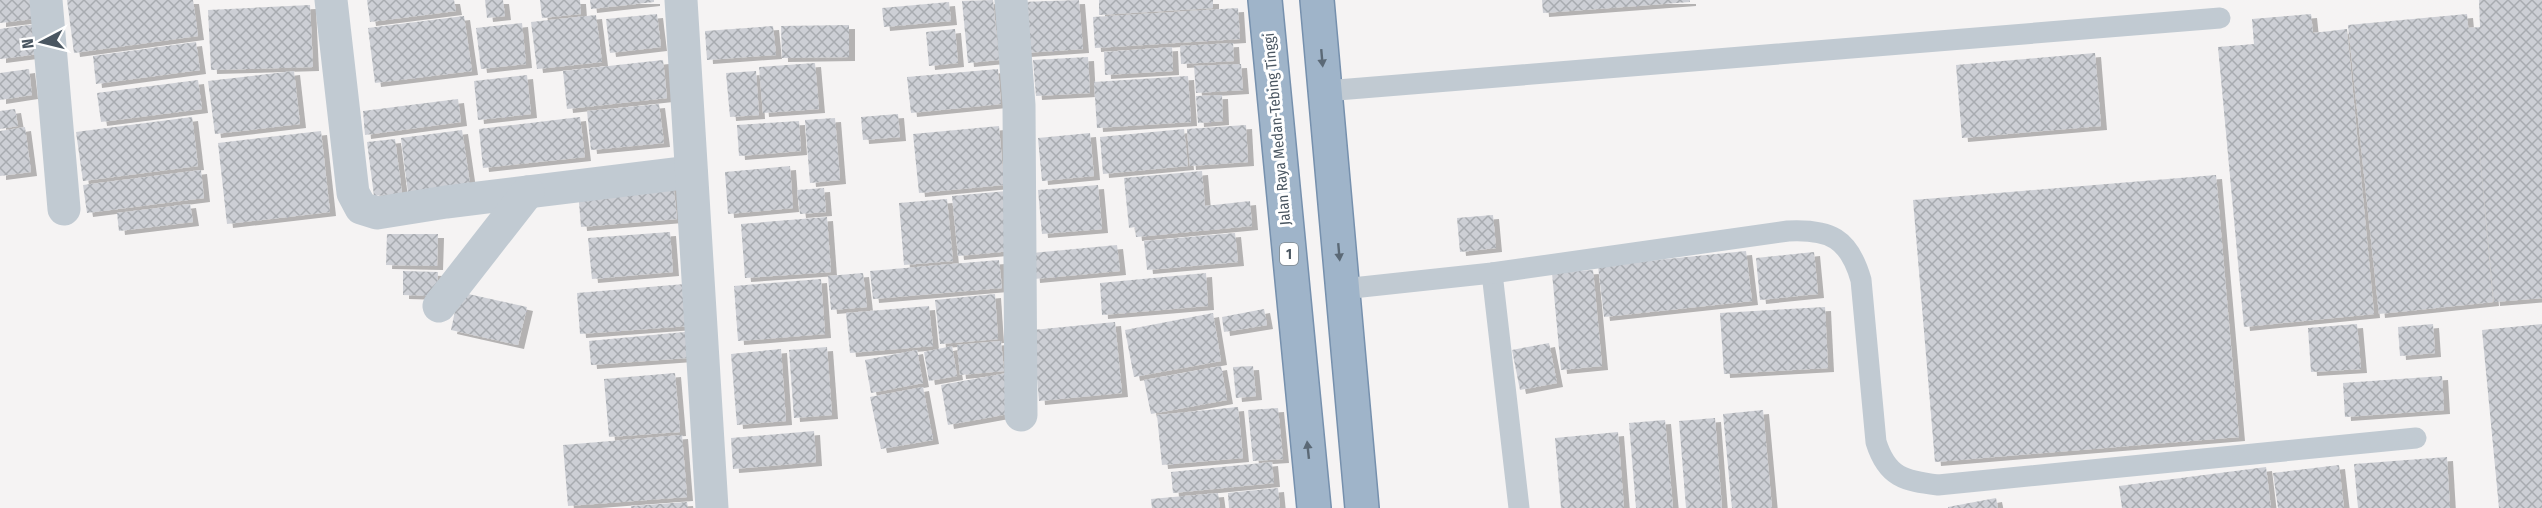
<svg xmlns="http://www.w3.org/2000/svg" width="2542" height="508" viewBox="0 0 2542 508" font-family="'Fira Sans Condensed',sans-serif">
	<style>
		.building { fill: url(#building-cross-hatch); filter: url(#shadow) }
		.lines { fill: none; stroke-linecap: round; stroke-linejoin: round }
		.trunk-casing { stroke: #7690ad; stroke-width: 36 }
		.service { stroke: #c1cad2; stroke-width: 21 }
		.minor { stroke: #c1cad2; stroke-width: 33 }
		.trunk { stroke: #9fb4c9; stroke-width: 33 }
		.oneway { fill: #5b6976 }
		.labels { text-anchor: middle; stroke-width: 6; stroke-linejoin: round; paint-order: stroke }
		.shield { fill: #fff; stroke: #808990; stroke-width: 1.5 }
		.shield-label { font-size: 14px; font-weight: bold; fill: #4a5661 }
		.street-label { font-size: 15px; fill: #4a5661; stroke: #fff }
	</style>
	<defs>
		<pattern id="building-cross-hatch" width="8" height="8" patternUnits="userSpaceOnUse" patternTransform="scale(1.5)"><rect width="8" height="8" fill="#cdcfd5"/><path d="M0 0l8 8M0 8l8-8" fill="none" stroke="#a8abb0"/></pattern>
		<filter id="shadow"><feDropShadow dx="6" dy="4" stdDeviation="0" flood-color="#0004"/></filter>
	</defs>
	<rect width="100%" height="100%" fill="#f5f3f3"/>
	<g class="building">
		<polygon points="0,0 39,0 42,18 0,23"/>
		<polygon points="67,0 193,0 198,36 74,53"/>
		<polygon points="367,0 454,0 456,11 370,22"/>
		<polygon points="485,0 503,0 505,16 487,18"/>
		<polygon points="540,0 580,0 581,14 542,18"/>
		<polygon points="590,0 654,0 654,2 591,9"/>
		<polygon points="993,0 999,60 968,63 962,1"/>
		<polygon points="1079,0 1083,49 1024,53 1021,2"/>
		<polygon points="1099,0 1213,0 1213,8 1099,15"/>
		<polygon points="1542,0 1690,0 1690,2 1543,13"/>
		<polygon points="2479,0 2542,0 2542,298 2494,302 2468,28 2480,27"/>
		<polygon points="949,2 951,21 884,27 882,8"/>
		<polygon points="310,5 313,67 211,70 208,10"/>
		<polygon points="1238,8 1240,39 1095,48 1093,17"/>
		<polygon points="657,14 661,47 610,53 606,19"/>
		<polygon points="2311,14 2313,33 2347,29 2374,314 2244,327 2218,47 2254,44 2252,19"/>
		<polygon points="2467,14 2493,302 2379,314 2348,25"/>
		<polygon points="596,15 602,62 537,69 531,22"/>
		<polygon points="464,16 472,71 375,83 368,28"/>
		<polygon points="522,23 526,64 481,69 476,28"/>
		<polygon points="36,24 39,54 0,59 0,29"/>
		<polygon points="849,25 849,57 782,58 781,26"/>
		<polygon points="773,26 776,55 707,60 705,31"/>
		<polygon points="955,29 958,63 929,66 926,32"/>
		<polygon points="196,42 200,70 96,84 93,56"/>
		<polygon points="1233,43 1234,61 1181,64 1180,46"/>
		<polygon points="1172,47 1173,71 1105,75 1104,52"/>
		<polygon points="2095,53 2101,126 1962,138 1956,65"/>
		<polygon points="1088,57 1090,93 1036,96 1033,60"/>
		<polygon points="663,60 667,98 567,109 563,71"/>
		<polygon points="815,63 819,109 763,113 759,67"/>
		<polygon points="1241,64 1243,90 1196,93 1194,66"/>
		<polygon points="29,69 32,95 0,100 0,73"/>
		<polygon points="998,69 1001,104 911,113 907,77"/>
		<polygon points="294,71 300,124 215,134 208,81"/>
		<polygon points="756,71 759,115 730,117 726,73"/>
		<polygon points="527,75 531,114 478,120 474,81"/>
		<polygon points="1188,76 1191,122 1097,128 1094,82"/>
		<polygon points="198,80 202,109 101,122 97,93"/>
		<polygon points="1222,95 1223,121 1198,123 1196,96"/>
		<polygon points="458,99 461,122 365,135 363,111"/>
		<polygon points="659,104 664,143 591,150 587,111"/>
		<polygon points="15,109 18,126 0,129 0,111"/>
		<polygon points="898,114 900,137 863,140 861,117"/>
		<polygon points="192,117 198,166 83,181 76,132"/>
		<polygon points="580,117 585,157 483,168 479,129"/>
		<polygon points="835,118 840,180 810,183 805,120"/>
		<polygon points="799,121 801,151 739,156 737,125"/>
		<polygon points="1246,125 1248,162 1190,166 1187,129"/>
		<polygon points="999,126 1004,185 919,193 913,134"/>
		<polygon points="25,127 31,172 0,176 0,131"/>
		<polygon points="1184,129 1188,166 1103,174 1100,137"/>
		<polygon points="462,130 470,184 408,193 401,138"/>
		<polygon points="321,131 330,212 227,224 218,143"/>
		<polygon points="1090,133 1094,176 1042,181 1038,138"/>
		<polygon points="395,139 402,193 374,196 367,142"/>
		<polygon points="790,166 793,208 728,214 725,172"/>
		<polygon points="201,170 204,198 87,213 83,185"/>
		<polygon points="1202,171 1205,206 1250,201 1252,226 1136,237 1135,227 1129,228 1124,178"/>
		<polygon points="2216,175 2239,437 1935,462 1913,200"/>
		<polygon points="673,182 677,219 581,227 578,190"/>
		<polygon points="1098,185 1102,229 1042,234 1038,190"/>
		<polygon points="824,188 826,212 800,214 797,190"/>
		<polygon points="1007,191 1012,251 958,256 952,196"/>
		<polygon points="947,199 953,261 904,265 899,203"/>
		<polygon points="190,204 193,222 119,231 117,213"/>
		<polygon points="1493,215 1496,248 1460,252 1457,218"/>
		<polygon points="827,217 831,272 745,278 741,224"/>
		<polygon points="670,232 673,272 592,279 588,238"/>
		<polygon points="1235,233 1238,262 1147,270 1144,241"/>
		<polygon points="387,234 438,234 437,266 386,265"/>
		<polygon points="1117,245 1120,271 1034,279 1032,253"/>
		<polygon points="1746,251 1752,301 1604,317 1598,266"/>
		<polygon points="1814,252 1818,294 1760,300 1756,258"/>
		<polygon points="999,260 1002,288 873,299 870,271"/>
		<polygon points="1593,270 1602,366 1561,370 1552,273"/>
		<polygon points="403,271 438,272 437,296 403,295"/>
		<polygon points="863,273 867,307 831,310 828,276"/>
		<polygon points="1206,273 1208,306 1102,315 1100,283"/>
		<polygon points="821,279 825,334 738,341 734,286"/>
		<polygon points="685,284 688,326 580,334 577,293"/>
		<polygon points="459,292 527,307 518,345 451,330"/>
		<polygon points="995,294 998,339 940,344 935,300"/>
		<polygon points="929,306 933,346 850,353 846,313"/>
		<polygon points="1825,307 1828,368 1724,374 1720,313"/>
		<polygon points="1264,309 1267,325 1224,332 1222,317"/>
		<polygon points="1213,313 1221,361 1134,377 1125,330"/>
		<polygon points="1115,322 1122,393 1039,401 1033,330"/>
		<polygon points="2357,324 2361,369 2311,372 2308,328"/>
		<polygon points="2433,324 2435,353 2400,356 2398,327"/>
		<polygon points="2542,324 2542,508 2499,508 2482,330"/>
		<polygon points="685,332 687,358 591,365 589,341"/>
		<polygon points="1001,341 1004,371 960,375 957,345"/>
		<polygon points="1549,343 1557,383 1520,390 1512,350"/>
		<polygon points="952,346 957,376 929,381 924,352"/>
		<polygon points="827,347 832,415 794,418 789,350"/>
		<polygon points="781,349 786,421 737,425 731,354"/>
		<polygon points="917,350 923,383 871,393 865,360"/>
		<polygon points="1221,366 1227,400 1151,414 1144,380"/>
		<polygon points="1253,366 1256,396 1236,398 1233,367"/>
		<polygon points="675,373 680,432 609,437 604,379"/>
		<polygon points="1007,373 1014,413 948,425 941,385"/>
		<polygon points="2442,376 2444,410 2345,417 2343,383"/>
		<polygon points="923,387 933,440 881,449 870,397"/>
		<polygon points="1238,407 1243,458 1162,465 1157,415"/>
		<polygon points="1278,408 1283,459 1253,461 1248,410"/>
		<polygon points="1763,410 1772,508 1732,508 1723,414"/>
		<polygon points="1715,418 1722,508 1686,508 1679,421"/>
		<polygon points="1665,420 1673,508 1636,508 1629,423"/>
		<polygon points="814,431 816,462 733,469 731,438"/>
		<polygon points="1618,432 1624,508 1561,508 1555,438"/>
		<polygon points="682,435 687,497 568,506 563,445"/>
		<polygon points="2447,457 2450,508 2358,508 2354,464"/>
		<polygon points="1272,462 1274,483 1173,493 1171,472"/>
		<polygon points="2339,465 2344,508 2278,508 2273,473"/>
		<polygon points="2266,467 2271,508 2122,508 2119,486"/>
		<polygon points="1278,488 1280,508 1229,508 1228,493"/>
		<polygon points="1218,493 1220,508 1152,508 1151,499"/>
		<polygon points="1996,498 1998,508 1948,508 1948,507"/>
		<polygon points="687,502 688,508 631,508 631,506"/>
	</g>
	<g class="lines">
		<g class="trunk-casing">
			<g id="trunk">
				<polyline points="1265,0 1314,508"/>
				<polyline points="1317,0 1362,508"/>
			</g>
		</g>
		<g class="service">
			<polyline points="1325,91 2220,18"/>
			<polyline points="1492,273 1519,508"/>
			<path d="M1343,289L1492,273L1788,231C1830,229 1849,238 1861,280L1876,442C1887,477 1904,481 1938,485L2416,438"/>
		</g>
		<g class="minor">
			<polyline points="46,0 64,209"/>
			<polyline points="331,0 353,193 361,208 377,213 446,202 691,172"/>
			<polyline points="681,0 712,508"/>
			<polyline points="1011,0 1019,105 1021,415"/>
			<polyline points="439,306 528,192"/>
		</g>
		<use href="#trunk" class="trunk"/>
	</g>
	<defs><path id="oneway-solid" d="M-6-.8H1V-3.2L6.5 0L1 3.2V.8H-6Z" transform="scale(1.5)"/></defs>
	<g class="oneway">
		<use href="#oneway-solid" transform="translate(1322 58) rotate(85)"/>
		<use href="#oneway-solid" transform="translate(1339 252) rotate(85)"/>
		<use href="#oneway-solid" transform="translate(1308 450) rotate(-96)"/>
	</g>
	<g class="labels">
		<rect class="shield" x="1280" y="243" width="18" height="22" rx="4.5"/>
		<g class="shield-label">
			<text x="1289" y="259">1</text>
		</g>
		<g class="street-label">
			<text transform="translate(1277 129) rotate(-95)" y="5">Jalan Raya Medan-Tebing Tinggi</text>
		</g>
	</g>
	<g transform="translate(42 42) rotate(263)" stroke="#ffffff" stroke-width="4.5" paint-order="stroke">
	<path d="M0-4.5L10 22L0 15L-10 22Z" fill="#4a5661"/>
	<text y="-9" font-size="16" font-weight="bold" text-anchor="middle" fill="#4a5661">N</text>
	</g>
</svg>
